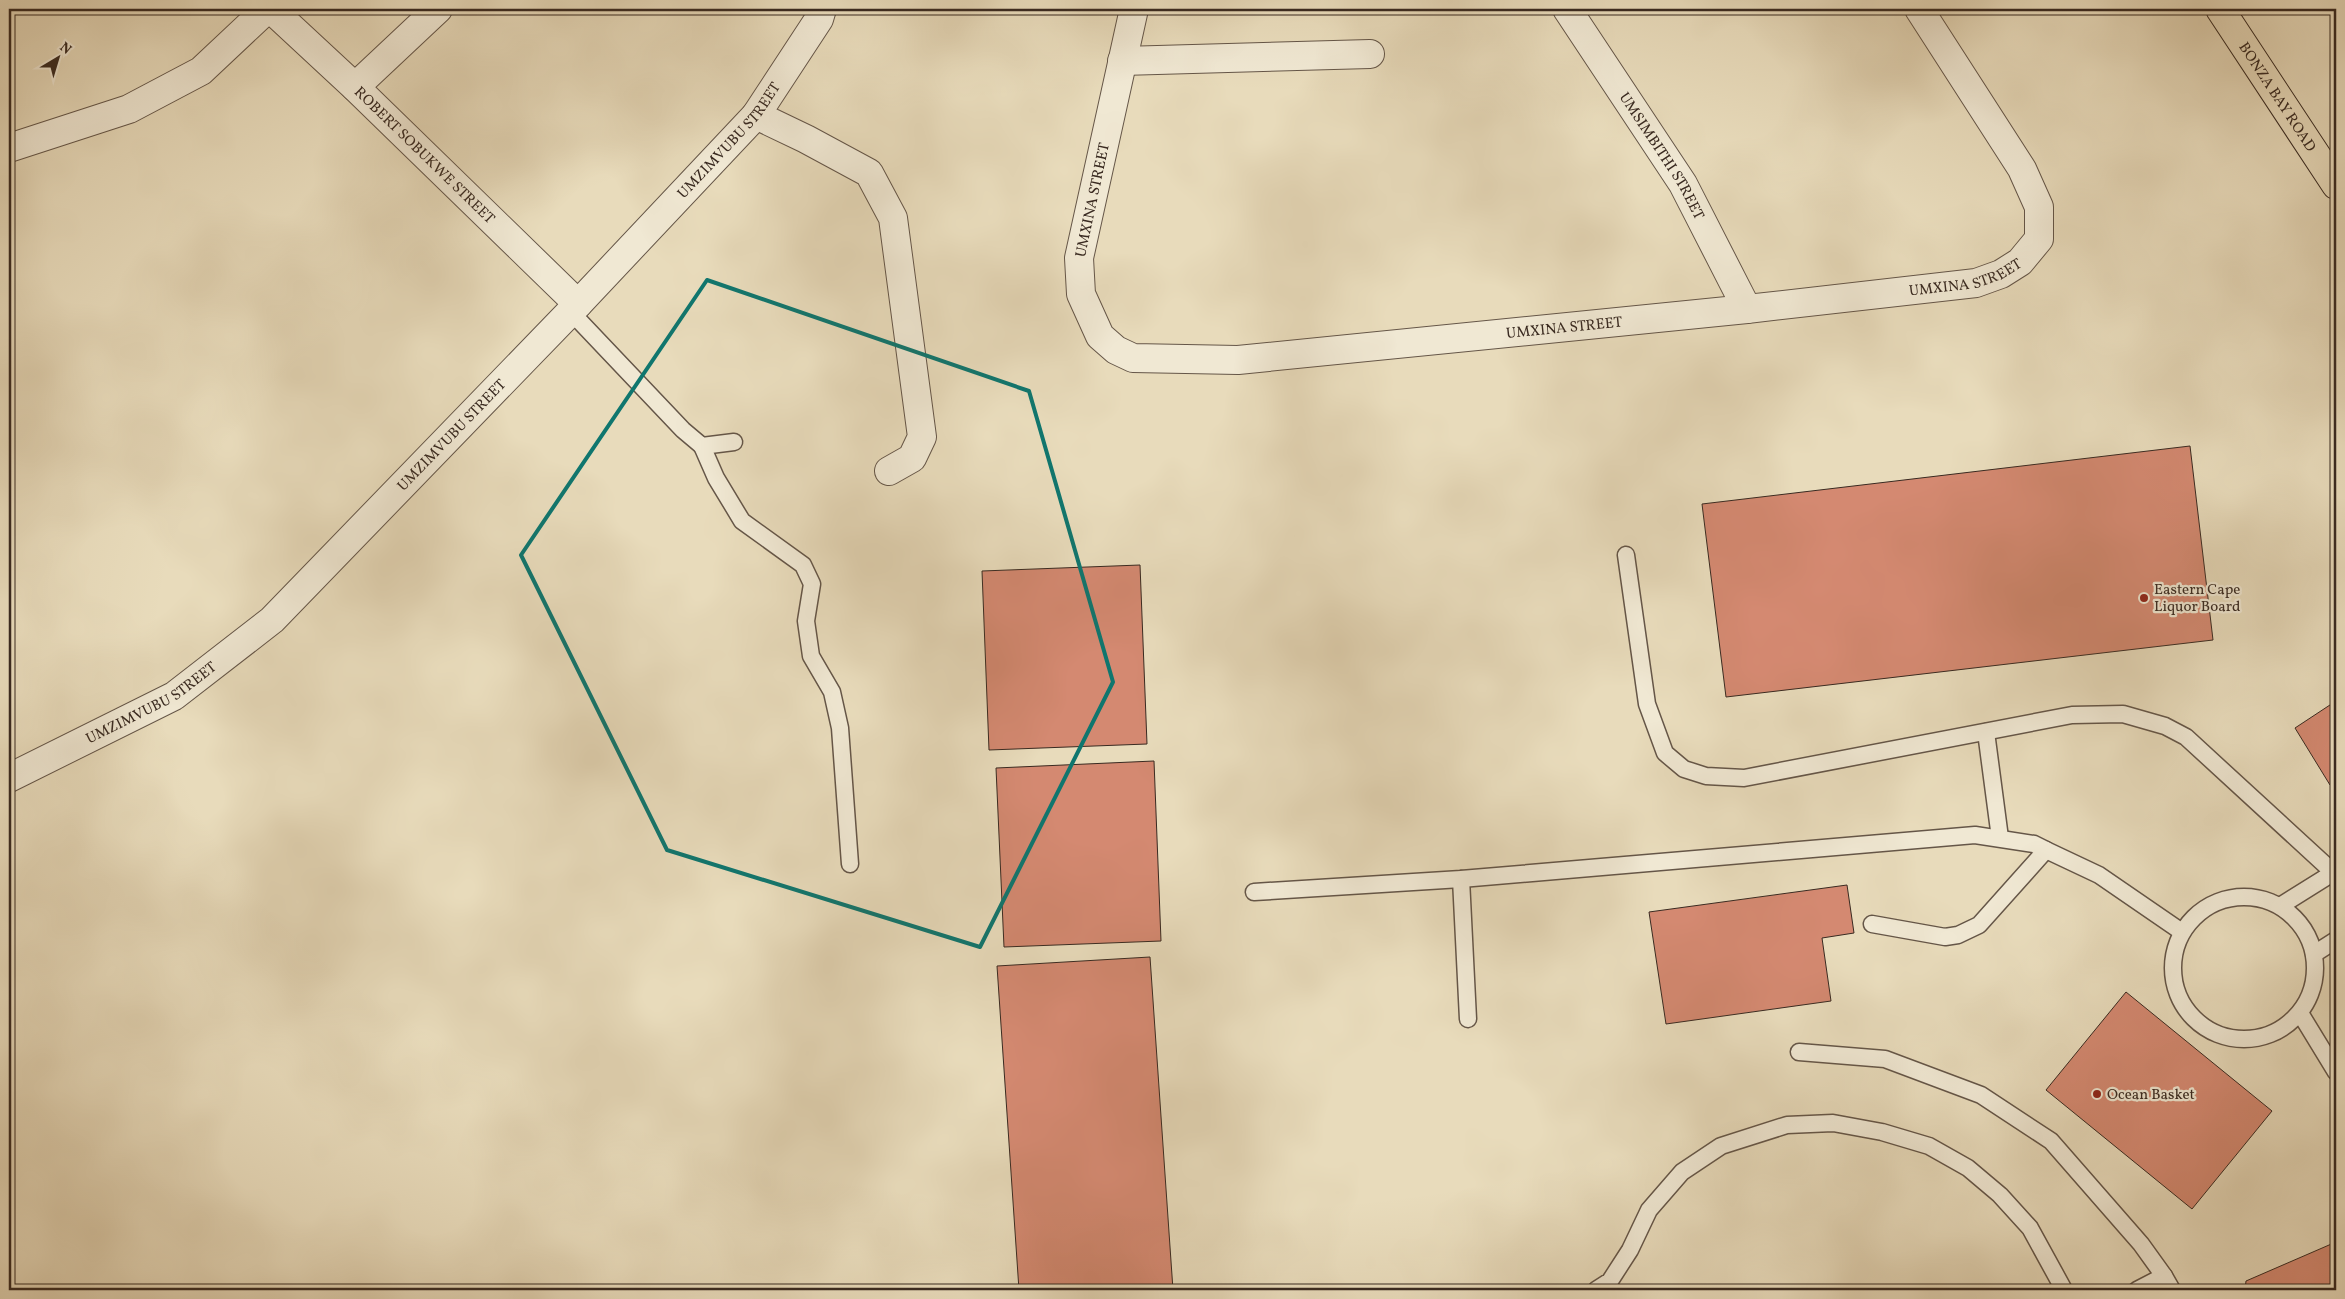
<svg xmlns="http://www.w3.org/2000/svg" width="2345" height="1299" viewBox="0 0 2345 1299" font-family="Vollkorn,serif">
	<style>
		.building { fill: #d48971; stroke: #392a21 }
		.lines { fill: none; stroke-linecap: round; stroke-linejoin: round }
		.lane-casing { stroke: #655648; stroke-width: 19 }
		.street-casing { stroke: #655648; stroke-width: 30 }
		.primary-casing { stroke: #392a21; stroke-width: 30 }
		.lane { stroke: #f0e8d3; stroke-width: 16 }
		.street { stroke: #f0e8d3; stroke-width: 28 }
		.primary { stroke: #e8dbbb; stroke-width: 28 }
		.marked { fill: none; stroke: #0f766e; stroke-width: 4; stroke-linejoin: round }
		.poi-dot { fill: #8f2418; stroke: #f0e8d3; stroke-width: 2 }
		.labels { text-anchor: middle; stroke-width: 4.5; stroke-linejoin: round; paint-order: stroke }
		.street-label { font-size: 15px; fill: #392a21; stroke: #f0e8d3 }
		.poi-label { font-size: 15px; fill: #392a21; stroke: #f0e8d3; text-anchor: start }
	</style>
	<rect width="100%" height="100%" fill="#e8dbbb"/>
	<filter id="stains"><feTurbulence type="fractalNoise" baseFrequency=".004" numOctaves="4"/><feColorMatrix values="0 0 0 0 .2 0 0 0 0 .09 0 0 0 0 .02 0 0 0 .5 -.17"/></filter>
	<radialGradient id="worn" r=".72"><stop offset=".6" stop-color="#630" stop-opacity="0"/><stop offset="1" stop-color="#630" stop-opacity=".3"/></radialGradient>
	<g class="building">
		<polygon points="2190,446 2213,640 1726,697 1702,504"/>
		<polygon points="1140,565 1147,744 989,750 982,571"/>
		<polygon points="2336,701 2336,790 2330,785 2295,728"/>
		<polygon points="1154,761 1161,941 1004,947 996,768"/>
		<polygon points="1847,885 1854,933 1822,938 1831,1001 1666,1024 1649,912"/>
		<polygon points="1150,957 1173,1290 1019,1290 997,966"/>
		<polygon points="2126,992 2272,1111 2192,1209 2046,1090"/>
		<polygon points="2336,1242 2336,1290 2245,1290 2246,1281"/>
	</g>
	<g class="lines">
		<g class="lane-casing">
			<g id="lane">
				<polyline points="571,312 683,430 702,446 734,442"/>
				<polyline points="702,446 716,478 742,521 803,565 812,584 806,621 811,656 832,692 840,728 850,864"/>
				<polyline points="1626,555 1647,704 1665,753 1684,769 1706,776 1744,778 2072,715 2123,714 2165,726 2186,737 2334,873"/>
				<polyline points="1986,732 2000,838"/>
				<polyline points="1461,879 1468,1019"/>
				<polyline points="1254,892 1461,879 1975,835 2034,844 2046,850 2099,875 2182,932"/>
				<circle cx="2244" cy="968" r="71"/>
				<polyline points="2280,906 2336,871"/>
				<polyline points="1872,924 1945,937 1958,935 1979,925 2046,850"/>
				<polyline points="2314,954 2336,940"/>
				<polyline points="2300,1013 2336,1072"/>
				<polyline points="1799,1052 1885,1059 1981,1095 2051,1141 2141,1244 2164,1276"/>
				<polyline points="1596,1290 1610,1281 1630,1250 1649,1210 1682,1172 1721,1146 1787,1125 1833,1123 1882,1132 1929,1146 1968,1168 2000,1195 2030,1228 2064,1290"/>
				<polyline points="2137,1290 2164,1276 2172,1290"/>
			</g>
		</g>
		<g class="street-casing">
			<g id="street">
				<path id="s1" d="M271,9L355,87L578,304"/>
				<path id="s2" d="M1134,9L1079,258L1081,294L1100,336L1116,350L1133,358L1238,360L1747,309L1976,283L2001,274L2020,262L2039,239V207L2022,169L1919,9"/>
				<path id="s3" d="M1567,9L1683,184L1747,309"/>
				<polyline points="1122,61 1370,54"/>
				<polyline points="355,87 438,9"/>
				<polyline points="756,115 806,139 869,173 893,218 922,437 912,458 889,471"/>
				<polyline points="9,148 129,109 201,71 267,9"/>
				<path id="s4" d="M9,778L174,696L272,620L578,304L756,115L819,19L822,9"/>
			</g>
		</g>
		<g class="primary-casing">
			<g id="primary">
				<path id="s5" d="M2220,9L2336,185"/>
			</g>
		</g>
		<use href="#lane" class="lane"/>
		<use href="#street" class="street"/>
		<use href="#primary" class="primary"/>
	</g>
	<path class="marked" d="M707,280L1029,391L1113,682L980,947L667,850L521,555Z"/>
	<g class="poi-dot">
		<circle cx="2144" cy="598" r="5"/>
		<circle cx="2097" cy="1094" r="5"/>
	</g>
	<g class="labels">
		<g class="street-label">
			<text dy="5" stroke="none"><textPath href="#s5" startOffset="105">BONZA BAY ROAD</textPath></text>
			<text dy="5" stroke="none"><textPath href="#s4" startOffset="971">UMZIMVUBU STREET</textPath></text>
			<text dy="5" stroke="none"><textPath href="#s1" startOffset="212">ROBERT SOBUKWE STREET</textPath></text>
			<text dy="5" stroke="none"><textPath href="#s3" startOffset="175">UMSIMBITHI STREET</textPath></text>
			<text transform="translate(1092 200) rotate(-78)" y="5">UMXINA STREET</text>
			<text dy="5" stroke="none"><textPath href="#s2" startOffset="1215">UMXINA STREET</textPath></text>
			<text dy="5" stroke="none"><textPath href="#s2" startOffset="810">UMXINA STREET</textPath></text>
			<text dy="5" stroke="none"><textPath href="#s4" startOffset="566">UMZIMVUBU STREET</textPath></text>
			<text dy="5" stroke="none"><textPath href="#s4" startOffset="161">UMZIMVUBU STREET</textPath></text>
		</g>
		<g class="poi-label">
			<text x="2154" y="594">Eastern Cape<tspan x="2154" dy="17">Liquor Board</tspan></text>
			<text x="2107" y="1099">Ocean Basket</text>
		</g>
	</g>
	<rect width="2345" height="1299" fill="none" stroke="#e8dbbb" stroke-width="30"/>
	<rect x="10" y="10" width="2325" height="1279" fill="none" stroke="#392a21" stroke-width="2.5"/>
	<rect x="15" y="15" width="2315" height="1269" fill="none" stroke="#392a21"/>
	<g transform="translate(58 58) rotate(38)" stroke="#f0e8d3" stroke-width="4" paint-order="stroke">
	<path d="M0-4L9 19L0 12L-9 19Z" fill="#392a21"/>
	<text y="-8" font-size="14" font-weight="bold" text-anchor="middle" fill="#392a21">N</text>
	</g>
	<rect width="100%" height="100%" filter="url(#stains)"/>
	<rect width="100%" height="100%" fill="url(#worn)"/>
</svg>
